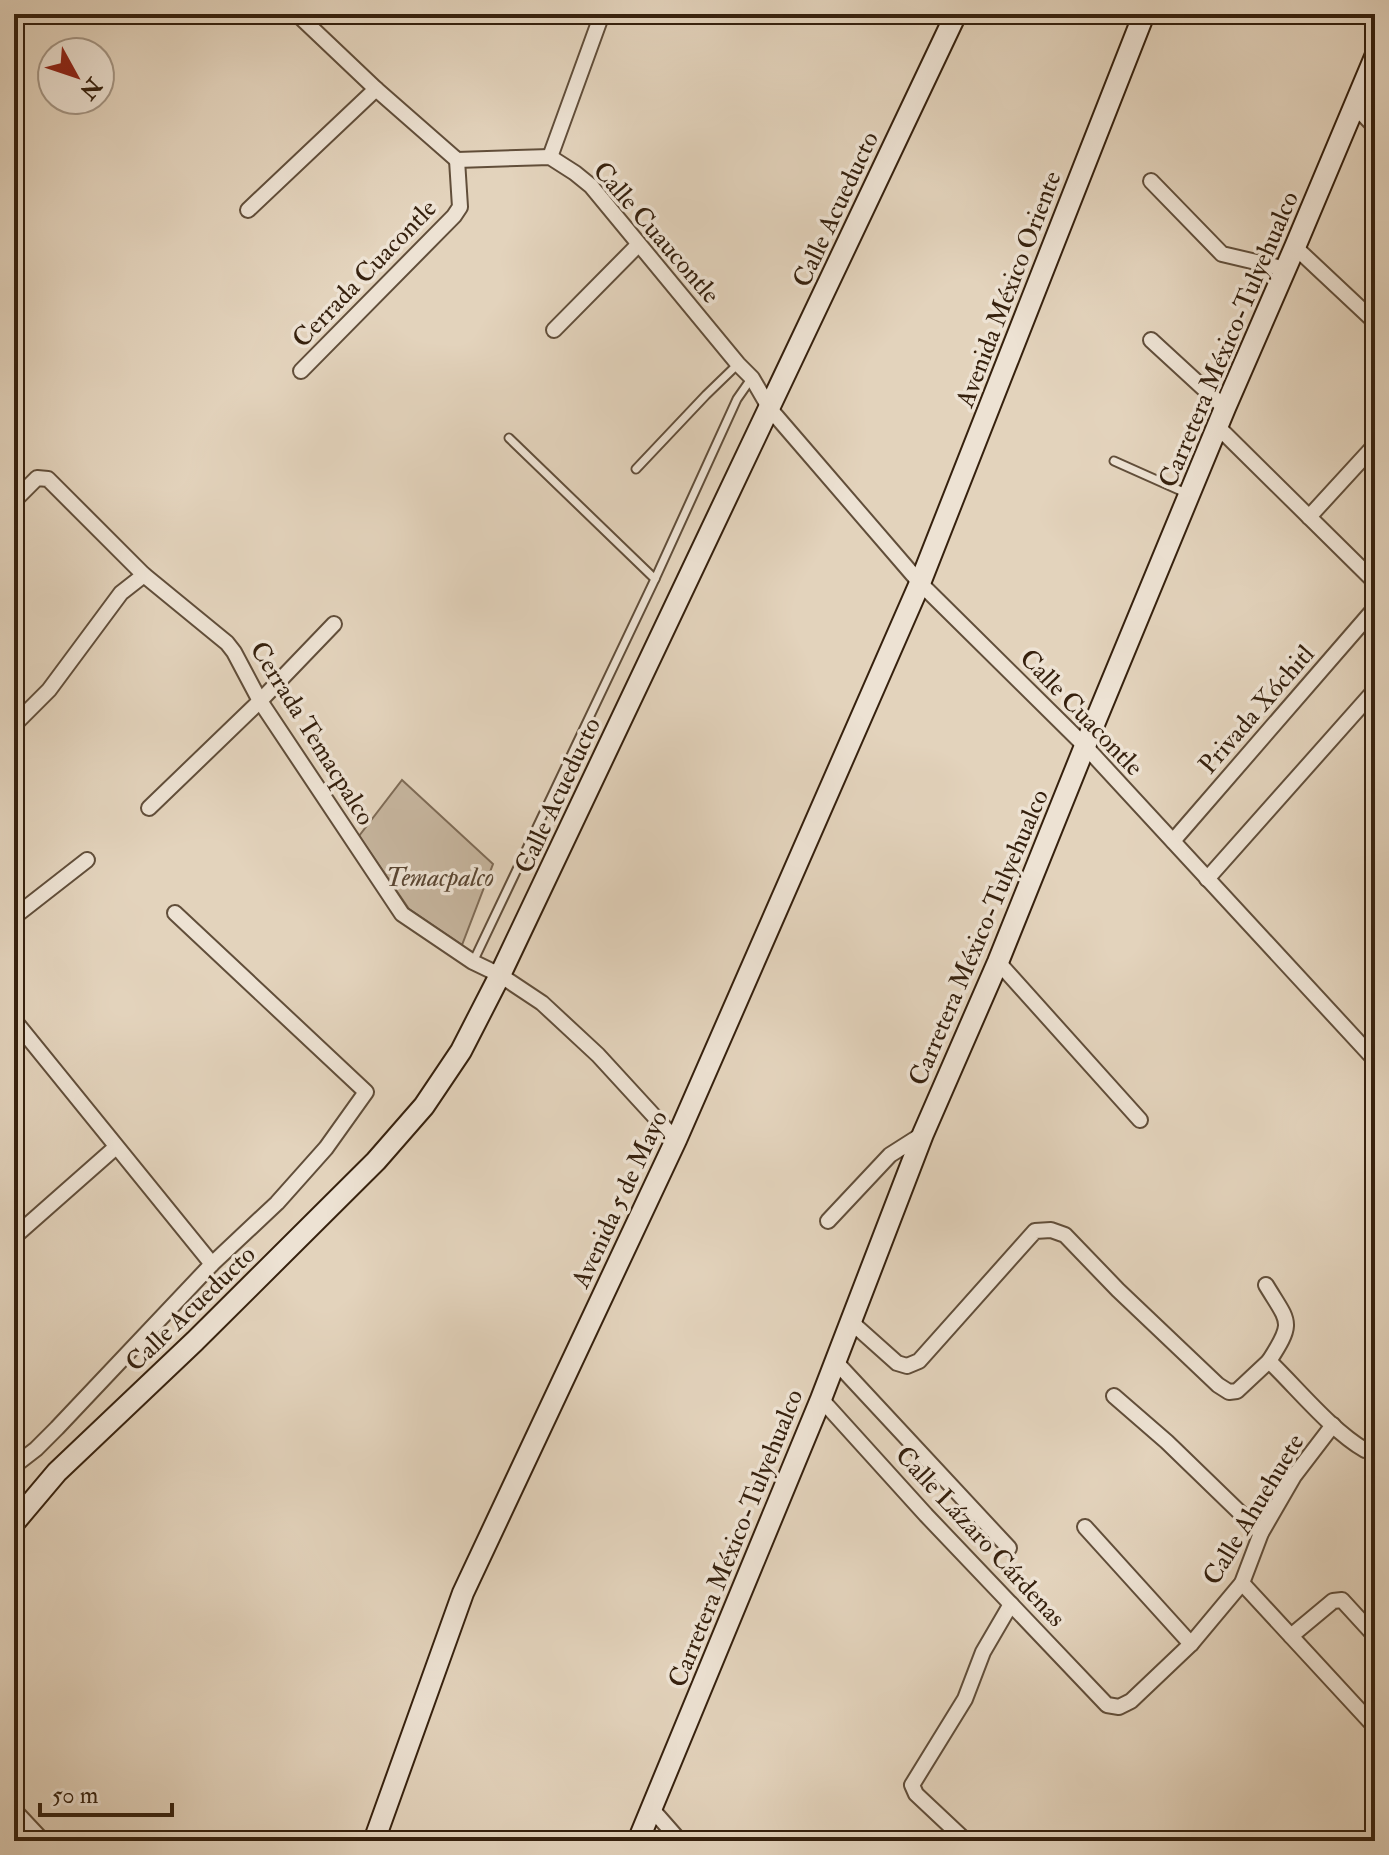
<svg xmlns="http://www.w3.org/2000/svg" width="1389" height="1855" viewBox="0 0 1389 1855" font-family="'IM FELL Double Pica',serif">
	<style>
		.green { fill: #c6b59e; stroke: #7e6b56; stroke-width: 2 }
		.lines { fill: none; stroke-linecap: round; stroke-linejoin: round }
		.lane-casing { stroke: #614e3a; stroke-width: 11 }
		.street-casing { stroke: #614e3a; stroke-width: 18 }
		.secondary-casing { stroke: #36210e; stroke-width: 24 }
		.lane { stroke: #ede2d3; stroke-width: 7 }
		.street { stroke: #ede2d3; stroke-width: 14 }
		.secondary { stroke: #ede2d3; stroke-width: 20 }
		.labels { text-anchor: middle; stroke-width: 7; stroke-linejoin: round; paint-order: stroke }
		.street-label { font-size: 26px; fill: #36210e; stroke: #ede2d3 }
		.park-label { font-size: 26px; font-style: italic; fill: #5a4632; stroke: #ede2d3 }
	</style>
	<rect width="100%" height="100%" fill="#e3d3bc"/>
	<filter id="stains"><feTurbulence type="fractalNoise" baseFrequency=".0025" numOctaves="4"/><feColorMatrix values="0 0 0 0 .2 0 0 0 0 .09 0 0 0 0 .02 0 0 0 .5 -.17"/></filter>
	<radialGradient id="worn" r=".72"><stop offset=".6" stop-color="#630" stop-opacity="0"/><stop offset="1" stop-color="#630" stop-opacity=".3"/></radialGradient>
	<polygon class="green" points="402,780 493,864 462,945 409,909 359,836"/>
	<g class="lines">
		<g class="lane-casing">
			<g id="lane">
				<polyline points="509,438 655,579"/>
				<polyline points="1114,461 1188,494"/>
				<polyline points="636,469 706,395 738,364"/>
				<polyline points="473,962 655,579 737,399 751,379"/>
			</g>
		</g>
		<g class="street-casing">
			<g id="street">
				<polyline points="297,14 376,89 457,160 550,157 575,173 591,186 738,364 752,378 770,409 920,583 1085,746 1375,1060"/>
				<polyline points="1355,106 1375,127"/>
				<polyline points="550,157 602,14"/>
				<polyline points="1151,181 1222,254 1286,269"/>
				<polyline points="248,210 376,89"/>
				<polyline points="1295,247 1375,322"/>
				<polyline points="554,330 638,245"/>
				<polyline points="1151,340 1225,408"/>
				<polyline points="301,371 454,216 460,207 457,160"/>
				<polyline points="1218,427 1375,582"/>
				<polyline points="14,501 37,478 48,479 144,575 227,643 234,652 260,701 402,914 473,962 500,975 542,1003 598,1055 676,1140"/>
				<polyline points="1309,517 1375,445"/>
				<polyline points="14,725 49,690 121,593 144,575"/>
				<polyline points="149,808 260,701 334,624"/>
				<polyline points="1173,841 1375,608"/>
				<polyline points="1207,879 1375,690"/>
				<polyline points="14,917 87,860"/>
				<polyline points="998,962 1140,1120"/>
				<polyline points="14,1020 212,1264"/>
				<polyline points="828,1221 890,1155 923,1134"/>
				<polyline points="14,1237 116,1147"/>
				<path d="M1266,1285C1289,1323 1295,1321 1269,1361C1298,1389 1331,1430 1365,1450L1375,1446"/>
				<polyline points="850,1321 897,1363 907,1366 919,1361 1035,1231 1051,1230 1065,1235 1118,1290 1218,1385 1229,1392 1237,1391 1269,1361"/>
				<polyline points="835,1361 1009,1548"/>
				<polyline points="1114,1396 1167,1442 1261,1533"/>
				<polyline points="821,1399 926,1515 1107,1705 1119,1707 1131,1701 1191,1644 1242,1583 1261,1533 1294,1476 1333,1425"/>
				<polyline points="14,1466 36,1449 57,1428 212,1264 277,1203 326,1148 366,1092 175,913"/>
				<polyline points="1085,1527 1191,1644"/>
				<polyline points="1242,1583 1375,1727"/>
				<polyline points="1291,1636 1333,1601 1342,1600 1375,1636"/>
				<polyline points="651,1808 680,1841"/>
				<polyline points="14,1810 43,1841"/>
				<polyline points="966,1841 916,1794 912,1785 965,1699 983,1652 1011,1604"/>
			</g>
		</g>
		<g class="secondary-casing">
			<g id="secondary">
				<polyline points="14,1523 57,1472 195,1341 376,1161 424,1106 461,1051 500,975 956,14"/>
				<polyline points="374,1841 463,1593 676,1140 920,583 1144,14"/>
				<polyline points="638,1841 821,1399 923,1134 998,962 1085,746 1225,408 1295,247 1375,57"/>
			</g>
		</g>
		<use href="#lane" class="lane"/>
		<use href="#street" class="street"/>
		<use href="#secondary" class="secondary"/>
	</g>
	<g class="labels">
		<g class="street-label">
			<text transform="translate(835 209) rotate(-65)" y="9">Calle Acueducto</text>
			<text transform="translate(657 232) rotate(49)" y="9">Calle Cuaucontle</text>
			<text transform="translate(364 273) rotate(-46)" y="9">Cerrada Cuacontle</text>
			<text transform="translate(1008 289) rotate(-69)" y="9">Avenida México Oriente</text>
			<text transform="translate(1228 339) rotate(-67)" y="9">Carretera México-Tulyehualco</text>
			<text transform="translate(1256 709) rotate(-49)" y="9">Privada Xóchitl</text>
			<text transform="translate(1082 712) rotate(46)" y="9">Calle Cuacontle</text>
			<text transform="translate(313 733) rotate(58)" y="9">Cerrada Temacpalco</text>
			<text transform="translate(557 795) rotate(-65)" y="9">Calle Acueducto</text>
			<text transform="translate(978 937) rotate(-67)" y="9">Carretera México-Tulyehualco</text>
			<text transform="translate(619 1199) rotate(-65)" y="9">Avenida 5 de Mayo</text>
			<text transform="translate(190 1308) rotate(-44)" y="9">Calle Acueducto</text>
			<text transform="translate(1253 1509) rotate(-59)" y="9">Calle Ahuehuete</text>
			<text transform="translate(981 1536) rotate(47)" y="9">Calle Lázaro Cárdenas</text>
			<text transform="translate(735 1538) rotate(-68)" y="9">Carretera México-Tulyehualco</text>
		</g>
		<g class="park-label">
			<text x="440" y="886">Temacpalco</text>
		</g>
	</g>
	<rect width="1389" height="1855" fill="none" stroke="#e3d3bc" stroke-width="48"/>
	<rect x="16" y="16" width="1357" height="1823" fill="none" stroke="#36210e" stroke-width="4"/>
	<rect x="24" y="24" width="1341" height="1807" fill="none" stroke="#36210e" stroke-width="2"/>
	<g transform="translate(76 76) rotate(130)"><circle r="38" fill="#ede2d3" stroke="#a49584" stroke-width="2"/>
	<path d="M0-6L14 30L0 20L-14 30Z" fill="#8f2418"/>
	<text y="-12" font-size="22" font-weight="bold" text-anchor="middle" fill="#36210e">N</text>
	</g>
	<path d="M40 1803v12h132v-12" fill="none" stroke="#36210e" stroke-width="4"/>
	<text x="52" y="1803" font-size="24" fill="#36210e" stroke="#ede2d3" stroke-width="6" paint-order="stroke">50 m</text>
	<rect width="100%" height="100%" filter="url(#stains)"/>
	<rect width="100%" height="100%" fill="url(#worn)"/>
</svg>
